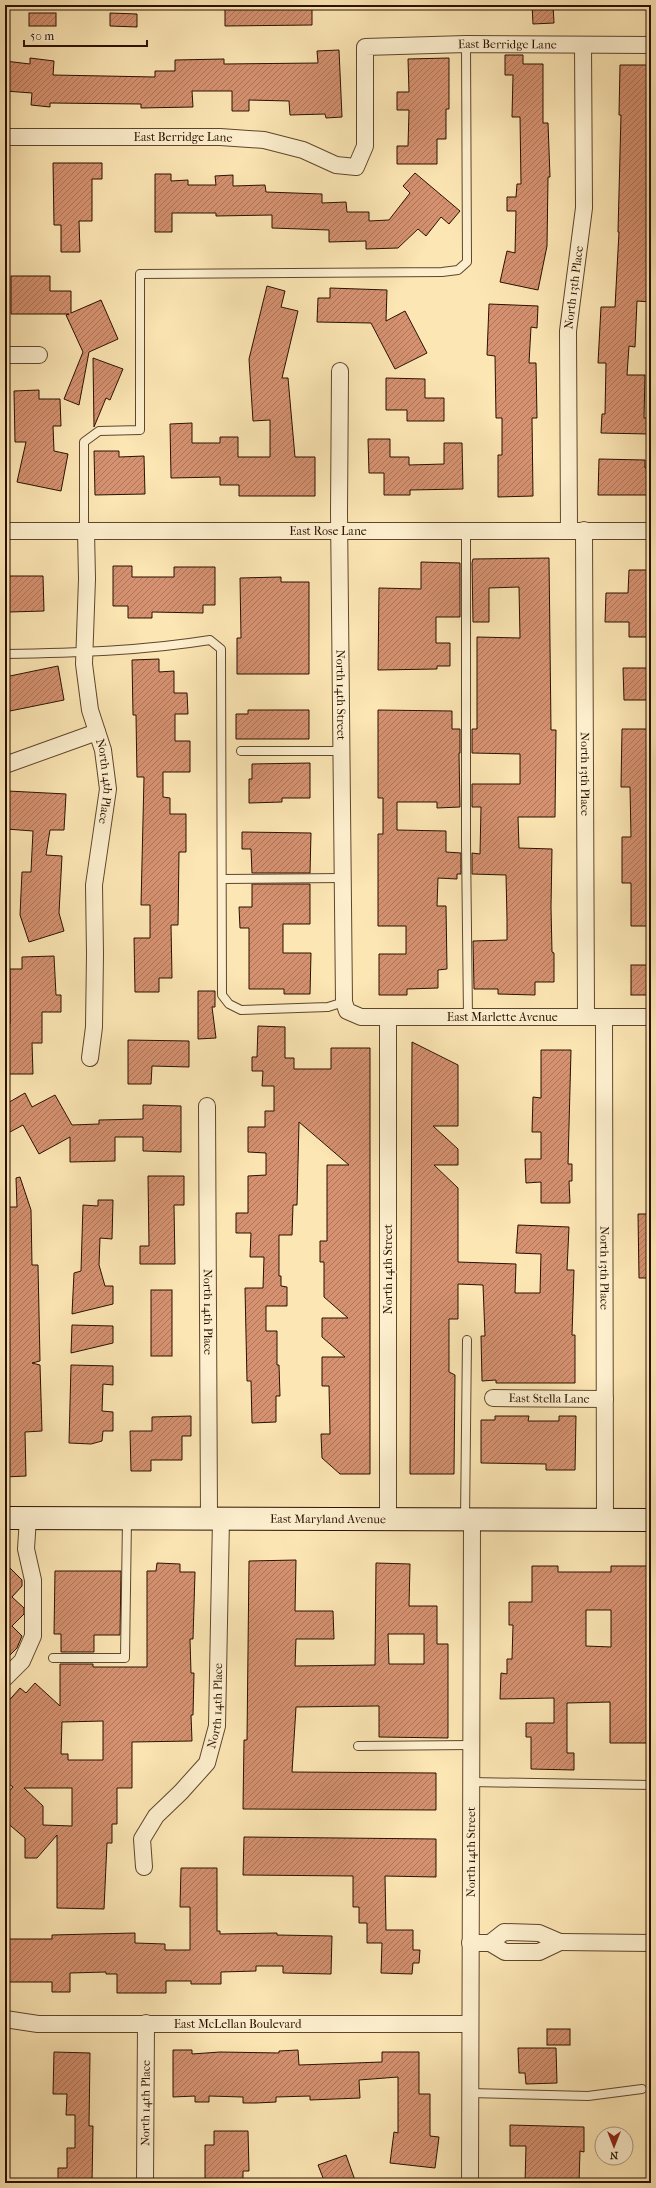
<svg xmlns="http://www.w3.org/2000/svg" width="656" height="2188" viewBox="0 0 656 2188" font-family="'IM FELL French Canon',serif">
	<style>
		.building { fill: url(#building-hatch); stroke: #2a1100; fill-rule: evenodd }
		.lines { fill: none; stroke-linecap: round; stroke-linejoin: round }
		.lane-casing { stroke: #5e462d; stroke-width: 10 }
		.street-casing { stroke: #5e462d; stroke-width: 18 }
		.secondary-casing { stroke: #2a1100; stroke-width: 24 }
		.lane { stroke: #fdefce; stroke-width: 8 }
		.street { stroke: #fdefce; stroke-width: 16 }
		.secondary { stroke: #fdefce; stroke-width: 22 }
		.labels { text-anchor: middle; stroke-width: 3; stroke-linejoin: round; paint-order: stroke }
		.street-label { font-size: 12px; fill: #2a1100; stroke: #fdefce }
	</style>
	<defs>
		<pattern id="building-hatch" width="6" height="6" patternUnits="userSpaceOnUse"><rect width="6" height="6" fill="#d59170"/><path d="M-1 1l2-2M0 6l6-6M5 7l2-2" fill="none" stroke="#ad755a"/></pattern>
	</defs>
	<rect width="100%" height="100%" fill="#fce6b4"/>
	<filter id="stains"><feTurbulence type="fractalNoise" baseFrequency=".005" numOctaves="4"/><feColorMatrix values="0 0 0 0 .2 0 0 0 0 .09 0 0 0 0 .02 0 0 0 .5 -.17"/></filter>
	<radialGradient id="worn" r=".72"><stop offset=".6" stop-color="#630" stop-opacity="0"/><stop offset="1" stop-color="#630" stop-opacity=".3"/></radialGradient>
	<g class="building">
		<polygon points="225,5 312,5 312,25 225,26"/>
		<polygon points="532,5 553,5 554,23 533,24"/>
		<rect x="29" y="13" width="27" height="13"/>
		<polygon points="110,13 137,14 137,27 110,26"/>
		<polygon points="339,50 342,117 326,118 325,114 290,115 289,101 249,100 249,111 232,111 232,91 192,91 193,107 141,108 141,104 50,103 50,107 31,105 32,93 5,91 5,61 30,64 30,58 54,61 53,75 155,77 155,71 175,71 175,60 224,59 224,64 318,63 317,51"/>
		<polygon points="505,55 523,55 523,64 543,64 543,123 548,123 550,177 548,177 547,246 538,290 500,282 507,251 515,253 516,211 507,211 507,197 516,197 517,184 521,184 520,117 512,117 513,75 505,75"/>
		<polygon points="449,58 449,109 446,109 446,139 437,139 437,164 397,164 397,146 408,146 409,110 397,110 397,92 409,92 408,59"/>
		<polygon points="620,65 651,65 651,302 637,301 635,347 629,346 627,375 645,375 644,418 649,418 649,434 601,433 602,414 605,414 606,363 598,363 601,307 615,307 619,232 618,232 621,115 619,115"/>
		<polygon points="53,163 102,163 102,179 92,179 92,221 79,221 80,252 61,252 61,225 54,225"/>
		<polygon points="415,173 460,211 449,224 441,217 426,236 418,229 398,248 366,249 366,241 329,242 329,230 272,228 272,215 216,216 216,213 172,213 172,232 155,232 155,174 171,174 171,181 188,180 188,185 216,185 215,176 233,175 233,186 265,185 266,192 322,194 322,203 346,202 347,212 369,212 369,221 389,220 410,193 403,186"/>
		<polygon points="11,276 50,276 50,291 71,291 71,313 101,300 118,339 89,352 79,405 64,399 83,352 66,315 69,314 11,314"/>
		<polygon points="267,286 285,291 281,307 298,311 282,378 288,378 295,457 315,457 315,496 239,496 239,485 220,485 220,477 171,478 170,424 192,423 192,443 220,443 220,437 238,437 238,457 270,457 270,420 253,421 249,359"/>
		<polygon points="330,288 387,290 386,321 405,311 427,353 395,369 371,323 317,322 318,298 330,298"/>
		<polygon points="489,304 538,306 537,328 531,327 529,363 536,363 537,418 532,418 533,496 498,497 498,455 502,455 502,418 496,418 495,356 487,355"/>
		<polygon points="93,358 123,369 110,400 106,398 94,427"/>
		<polygon points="386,378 425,379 425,398 444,398 444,421 407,421 407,410 386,410"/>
		<polygon points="39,390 39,399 60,399 61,426 53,426 54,451 68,454 61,491 17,482 26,442 15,442 14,391"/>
		<polygon points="368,439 390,439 390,457 409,457 409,465 444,464 444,443 462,443 463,489 410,490 410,495 384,495 384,473 369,473"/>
		<polygon points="94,451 119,451 119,457 144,456 145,494 95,495"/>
		<polygon points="599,459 645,460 645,468 651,468 651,495 598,495"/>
		<polygon points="549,558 551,730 556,730 555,817 518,817 519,848 552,849 551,907 552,952 554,953 554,982 535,982 535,995 498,994 498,989 474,989 473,941 507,940 507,919 506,875 472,874 472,853 480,854 481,807 472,807 472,784 520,784 520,754 472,753 472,729 477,729 477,637 520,638 519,587 489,588 489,622 473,622 472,563 473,559"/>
		<polygon points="421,562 460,563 460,617 436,617 436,643 450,643 450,666 437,666 437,669 378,670 379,588 421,589"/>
		<polygon points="113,566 132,566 132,577 174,577 174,567 215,567 215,605 203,605 203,613 152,612 152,618 128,618 128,606 113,606"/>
		<polygon points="629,570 651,570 651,637 629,637 629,622 605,622 606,593 628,593"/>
		<polygon points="5,576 43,576 44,611 9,612 8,592 5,592"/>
		<polygon points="281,577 281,582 309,582 309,674 237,674 237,638 241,638 240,578"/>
		<polygon points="159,659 159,672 174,671 174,693 187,693 188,714 175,714 175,741 190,741 190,772 163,772 163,797 170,798 170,814 186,814 186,852 179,852 178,925 171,925 172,978 159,978 159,992 135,992 134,938 150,938 150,905 141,905 144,777 137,777 136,715 133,715 132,660"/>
		<polygon points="58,666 64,700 5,712 5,677"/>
		<polygon points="623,668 651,668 651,700 624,700"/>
		<polygon points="248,710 309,710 309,739 236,739 236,714 248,714"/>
		<polygon points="378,710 452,711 452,729 460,729 460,753 459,753 460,807 437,808 437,802 397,802 397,830 446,831 446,852 461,853 461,874 457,874 457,879 438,878 437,906 446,906 447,969 438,970 438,988 407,989 407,995 379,995 379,954 406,954 406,926 378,926 378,834 383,834 383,798 378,798"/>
		<polygon points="622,729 651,729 651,754 649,754 651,926 631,926 631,883 622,883 622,837 631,837 630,787 621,787"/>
		<polygon points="310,763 310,798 282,798 282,802 249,803 249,779 252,779 252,764"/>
		<polygon points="8,791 66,794 64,830 50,830 46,855 62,856 59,913 64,931 29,942 20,915 22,872 31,872 33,831 6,829"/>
		<polygon points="242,832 311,833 310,873 252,873 251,849 242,849"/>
		<polygon points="252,884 310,884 310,924 283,924 283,953 311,953 310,994 284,994 284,989 249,989 249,928 240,928 239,907 252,907"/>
		<polygon points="54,956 56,995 61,995 61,1012 42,1012 42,1043 32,1043 33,1074 5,1074 5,1035 9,1034 9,1024 10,1024 10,969 22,969 22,957"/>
		<rect x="631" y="965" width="20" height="30"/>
		<polygon points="198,991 215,991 215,1007 212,1007 216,1038 198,1039"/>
		<polygon points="258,1026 285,1027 285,1058 294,1058 294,1069 331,1069 331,1048 370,1048 370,1474 340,1474 322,1458 321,1434 330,1434 329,1386 322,1386 322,1357 345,1357 322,1337 322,1318 348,1318 324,1297 324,1262 320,1262 320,1241 327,1241 327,1165 349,1165 299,1122 297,1205 293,1205 292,1235 279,1235 279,1276 281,1276 281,1286 287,1287 287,1306 266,1306 266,1331 277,1331 277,1365 279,1365 280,1396 276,1396 276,1422 252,1423 251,1381 247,1381 245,1288 263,1288 264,1257 250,1257 251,1233 236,1233 236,1213 248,1213 248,1176 266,1175 266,1153 248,1152 248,1127 265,1127 265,1111 274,1111 274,1086 262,1086 263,1071 252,1071 252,1057 257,1057"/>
		<polygon points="128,1040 189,1041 189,1067 152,1066 151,1084 128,1084"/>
		<polygon points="412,1042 458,1065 458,1126 433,1126 458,1149 458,1165 434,1165 458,1188 458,1262 516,1264 515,1293 540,1293 541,1254 516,1253 518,1225 569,1227 567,1270 574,1270 572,1335 575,1335 575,1383 496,1383 496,1380 482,1381 481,1336 485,1336 483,1285 458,1284 458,1319 449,1319 449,1372 455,1375 454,1474 410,1474"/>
		<polygon points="541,1050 571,1050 568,1164 572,1164 572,1181 569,1181 570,1203 541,1203 541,1182 526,1183 525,1159 541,1159 541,1132 532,1132 533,1097 541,1098"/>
		<polygon points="25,1093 32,1107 55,1095 72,1125 99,1124 99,1120 143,1119 143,1105 181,1106 181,1152 143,1151 143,1137 115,1137 115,1161 70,1162 70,1137 39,1154 23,1125 10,1132 5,1122 5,1115 10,1112 6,1104"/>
		<polygon points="148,1176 184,1176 184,1205 174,1205 175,1264 140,1264 140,1246 149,1246"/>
		<polygon points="20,1177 31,1210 32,1265 38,1265 40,1361 32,1363 40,1365 42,1431 25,1432 26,1476 5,1477 5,1207 17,1207 16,1178"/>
		<polygon points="98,1200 113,1200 112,1239 100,1238 99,1265 105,1286 113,1286 113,1304 72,1314 74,1273 81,1271 83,1205 98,1206"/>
		<polygon points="638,1214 651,1214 651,1278 639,1278"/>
		<rect x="151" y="1290" width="21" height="66"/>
		<polygon points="72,1325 113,1326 113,1343 71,1353"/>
		<polygon points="71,1365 113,1366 113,1385 103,1384 102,1411 113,1412 113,1431 103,1431 102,1441 91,1444 69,1443"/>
		<polygon points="191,1416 191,1436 182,1436 182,1460 151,1460 151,1471 131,1471 130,1431 152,1431 152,1417"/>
		<polygon points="495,1416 529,1416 528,1421 559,1421 559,1416 576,1416 575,1470 546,1470 546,1464 481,1463 481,1420 495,1420"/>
		<path d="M296,1560L295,1611H333L334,1639H296L295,1666L375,1665L376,1563L410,1564L409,1606H437V1644H448V1738L379,1737V1706H377L296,1707L292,1772L436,1773V1810L243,1809L244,1740H247L249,1561ZM388,1634H424V1664H389Z"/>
		<polygon points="5,1563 22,1580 22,1586 12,1597 24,1608 24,1614 12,1626 22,1636 17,1648 5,1660"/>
		<path d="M157,1563L180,1564V1572H195L193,1639H190L191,1673H194L193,1715H191L192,1741L132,1742V1788H117V1824H112V1843H107L104,1909L57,1908V1835L37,1858H25V1838L5,1821V1796L13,1787L5,1781V1705L20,1688L26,1693L35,1683L60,1706V1664H93V1667H147V1571H156ZM103,1721V1760H68V1754H61L62,1722ZM24,1788H72V1826L43,1825V1806Z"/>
		<path d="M532,1566H558V1572H611V1566H651V1743H610V1702L567,1703V1753H574V1770L531,1769V1737H526V1723H554V1698L500,1699L501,1673L507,1674V1659H512L513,1625H509V1602H532ZM586,1610H611V1647L586,1646Z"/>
		<polygon points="55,1571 121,1571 120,1635 94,1635 94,1652 61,1652 61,1634 54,1634"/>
		<polygon points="244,1837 436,1839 436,1877 385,1876 386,1930 413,1930 413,1950 420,1950 419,1963 413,1963 412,1974 381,1973 382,1943 367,1943 367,1923 359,1923 359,1907 353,1907 353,1876 243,1875"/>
		<polygon points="181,1868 217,1868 217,1931 220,1931 220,1934 277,1933 277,1935 332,1936 331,1974 283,1973 283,1966 256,1966 256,1971 221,1972 221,1984 191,1984 191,1981 166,1981 166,1993 117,1993 117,1974 106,1974 106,1972 70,1973 70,1992 52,1992 52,1982 5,1982 5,1939 52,1939 52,1935 135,1933 135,1943 165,1944 165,1950 190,1950 190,1907 180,1907"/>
		<rect x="547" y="2029" width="23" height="16"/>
		<polygon points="518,2048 556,2048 557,2083 526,2084 525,2073 519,2073"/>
		<polygon points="173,2050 192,2050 192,2054 220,2052 279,2053 279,2051 298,2050 299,2065 382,2062 382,2052 419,2052 419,2094 430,2094 430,2136 439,2137 435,2168 390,2163 394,2132 398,2133 398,2077 359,2080 360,2098 310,2100 310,2096 276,2097 276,2102 256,2103 243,2103 243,2097 209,2096 209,2102 195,2102 195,2096 173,2097"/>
		<polygon points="54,2052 90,2053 89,2126 93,2126 92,2183 58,2183 58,2168 67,2168 67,2148 75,2148 75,2115 66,2115 67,2094 53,2094"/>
		<polygon points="510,2125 584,2127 584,2152 580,2151 579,2183 525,2183 526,2146 510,2146"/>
		<polygon points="214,2131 248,2131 249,2171 243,2171 243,2183 205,2183 205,2145 214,2145"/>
		<polygon points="346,2155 356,2183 325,2183 318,2165"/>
	</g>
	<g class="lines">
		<g class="lane-casing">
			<g id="lane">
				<polyline points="466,530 466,843 468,1017"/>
				<polyline points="84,531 84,442 99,431 140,430 140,274 442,272 458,270 467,262 466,44"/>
				<path d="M5,654C73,653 142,651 210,640L221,649L222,995L229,1004L241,1010L328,1007L344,1002"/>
				<polyline points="241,751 341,751"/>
				<polyline points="222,879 342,878"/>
				<polyline points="465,1519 467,1340"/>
				<polyline points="53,1658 125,1658 127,1519"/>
				<polyline points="358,1746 471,1745"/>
				<polyline points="471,1782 651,1785"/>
				<polyline points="470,2093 588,2096 642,2089"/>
			</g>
		</g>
		<g class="street-casing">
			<g id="street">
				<path id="s1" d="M5,137H220L264,140L303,150L336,165L356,167L365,146V47L466,44L651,45"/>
				<polyline points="5,355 39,355"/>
				<path id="s2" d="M340,371L339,513L344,1002L347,1011L361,1017H651"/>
				<path id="s3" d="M569,530L568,331L584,208L583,45"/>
				<path id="s4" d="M584,530L586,1017"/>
				<path id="s5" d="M5,531H651"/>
				<path id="s6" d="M86,531L87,579L84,664L90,710L103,750L108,789L94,885L95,954L94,1027L90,1058"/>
				<polyline points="5,765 97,732"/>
				<polyline points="388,1017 388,1520"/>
				<path id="s7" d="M604,1017L605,1520"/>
				<path id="s8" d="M207,1106L209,1519"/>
				<path id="s9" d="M493,1398L605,1399"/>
				<polyline points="5,1678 22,1661 33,1636 33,1580 26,1549 28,1518"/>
				<path id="s10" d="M144,1867L142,1839L156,1816L181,1792L207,1763L217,1726L221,1519"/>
				<polyline points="560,1942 651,1943"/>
				<polyline points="470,1943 490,1943 505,1952 539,1952 560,1942 539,1933 504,1932 490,1943"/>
				<path id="s11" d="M5,2019L38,2024H470"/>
				<path id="s12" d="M145,2183L146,2023"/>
				<path id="s13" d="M470,2183L472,1520"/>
			</g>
		</g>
		<g class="secondary-casing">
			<g id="secondary">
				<path id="s14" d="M5,1518L651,1520"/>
			</g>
		</g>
		<use href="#lane" class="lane"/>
		<use href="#street" class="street"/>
		<use href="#secondary" class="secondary"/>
	</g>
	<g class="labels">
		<g class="street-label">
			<text dy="4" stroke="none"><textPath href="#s1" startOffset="620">East Berridge Lane</textPath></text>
			<text dy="4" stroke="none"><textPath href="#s1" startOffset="178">East Berridge Lane</textPath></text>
			<text dy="4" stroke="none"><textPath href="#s3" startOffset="243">North 13th Place</textPath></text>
			<text dy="4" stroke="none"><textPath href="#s5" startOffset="323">East Rose Lane</textPath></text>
			<text dy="4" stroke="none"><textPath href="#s2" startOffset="324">North 14th Street</textPath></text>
			<text dy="4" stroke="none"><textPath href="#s4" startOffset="244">North 13th Place</textPath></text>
			<text dy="4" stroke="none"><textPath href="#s6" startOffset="253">North 14th Place</textPath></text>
			<text dy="4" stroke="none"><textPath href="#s2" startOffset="797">East Marlette Avenue</textPath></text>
			<text dy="4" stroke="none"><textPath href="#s7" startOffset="251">North 13th Place</textPath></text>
			<text transform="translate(388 1269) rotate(-90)" y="4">North 14th Street</text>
			<text dy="4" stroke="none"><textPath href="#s8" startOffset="206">North 14th Place</textPath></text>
			<text dy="4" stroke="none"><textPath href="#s9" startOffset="56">East Stella Lane</textPath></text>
			<text dy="4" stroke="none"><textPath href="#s14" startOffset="323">East Maryland Avenue</textPath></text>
			<text dy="4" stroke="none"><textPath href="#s10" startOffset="187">North 14th Place</textPath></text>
			<text dy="4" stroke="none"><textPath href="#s13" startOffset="331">North 14th Street</textPath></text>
			<text dy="4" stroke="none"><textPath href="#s11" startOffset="233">East McLellan Boulevard</textPath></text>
			<text dy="4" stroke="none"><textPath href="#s12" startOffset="80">North 14th Place</textPath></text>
		</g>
	</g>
	<rect width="656" height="2188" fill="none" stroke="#fce6b4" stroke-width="20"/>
	<rect x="6" y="6" width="644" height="2176" fill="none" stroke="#2a1100" stroke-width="2"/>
	<rect x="10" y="10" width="636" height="2168" fill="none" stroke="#2a1100"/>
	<g transform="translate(614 2146) rotate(180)"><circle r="19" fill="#fdefce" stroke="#a9967c"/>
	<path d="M0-3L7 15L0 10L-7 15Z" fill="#8f2418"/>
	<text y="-6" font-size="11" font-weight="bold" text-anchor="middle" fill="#2a1100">N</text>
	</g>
	<path d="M24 40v6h123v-6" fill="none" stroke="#2a1100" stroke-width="2"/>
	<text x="30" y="40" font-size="12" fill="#2a1100" stroke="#fdefce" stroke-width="3" paint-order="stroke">50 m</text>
	<rect width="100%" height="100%" filter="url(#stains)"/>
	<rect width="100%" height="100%" fill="url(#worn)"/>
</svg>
